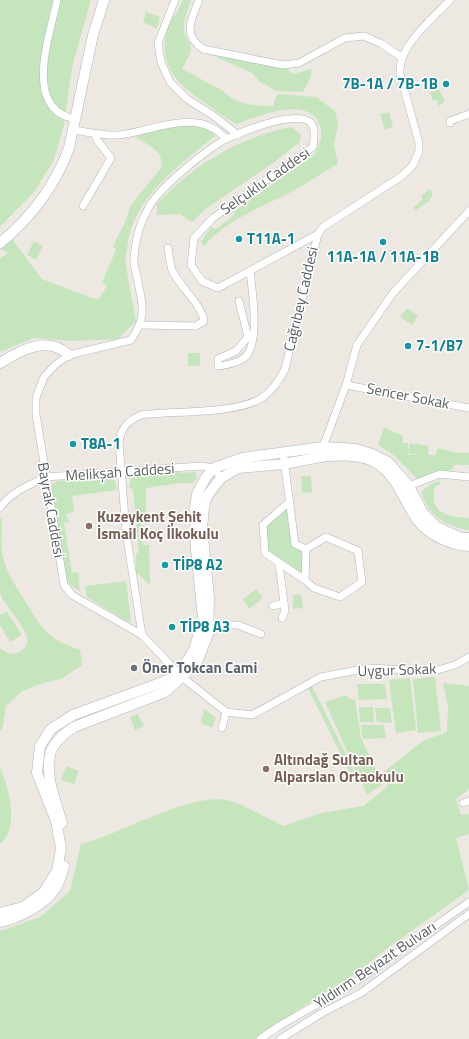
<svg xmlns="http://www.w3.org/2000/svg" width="469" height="1039" viewBox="0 0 469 1039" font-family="'Titillium Web',sans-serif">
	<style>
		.green { fill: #c5e6bd }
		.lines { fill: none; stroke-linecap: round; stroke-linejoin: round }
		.street-casing { stroke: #b2b6b9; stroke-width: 8 }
		.secondary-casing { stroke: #b1b6ba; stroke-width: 11 }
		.street { stroke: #fff; stroke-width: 7 }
		.secondary { stroke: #fff; stroke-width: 10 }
		.culture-dot { fill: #0f9aa8; stroke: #fff; stroke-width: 1.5 }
		.education-dot { fill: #8d6e63; stroke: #fff; stroke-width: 1.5 }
		.worship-dot { fill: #6b7280; stroke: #fff; stroke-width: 1.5 }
		.labels { text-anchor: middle; stroke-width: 3; stroke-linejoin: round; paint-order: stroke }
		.culture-label { font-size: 15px; font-weight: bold; fill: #0d838f; stroke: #fff; text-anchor: start }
		.street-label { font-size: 15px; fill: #5a6063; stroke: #fff }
		.education-label { font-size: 15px; font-weight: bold; fill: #785e54; stroke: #fff; text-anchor: start }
		.worship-label { font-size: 15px; font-weight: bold; fill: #5b616d; stroke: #fff; text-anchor: start }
	</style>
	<rect width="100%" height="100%" fill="#ede8e1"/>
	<g class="green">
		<polygon points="0,0 91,0 72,67 64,125 54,160 34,192 0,227"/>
		<path d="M183,0H191C188,11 180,26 186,37C188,42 192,44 191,49C190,56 184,63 182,69L223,91C236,105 255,106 273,106L277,94L316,97L335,111L338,124L334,145L338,164C323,172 308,183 293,191C263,207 227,219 204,246L201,242L211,227L215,229L218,228L235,214L233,212L314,155C320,144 324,135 319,123C306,95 257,117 236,124C225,118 215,110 205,103C168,78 156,59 171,15L175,16Z"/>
		<polygon points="146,12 160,17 157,29 143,22"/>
		<polygon points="205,52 286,68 293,74 312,69 310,79 303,92 276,91 259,81 252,73"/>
		<polygon points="439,90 445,101 439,106 437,100 433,101 430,92"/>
		<polygon points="389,112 393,127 385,130 380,114"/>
		<path d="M185,123L203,126L214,132L215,136C178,167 132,197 127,249C126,253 125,259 126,264C128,283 133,302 136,321L118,339L73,341L34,338L0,352V259L8,253L0,248L12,239L42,279L98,300L107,286L102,282L116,250L113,246L127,218L130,206L161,168C165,151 147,144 135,137L160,128Z"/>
		<path d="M292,127L301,135L300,142L273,163L204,210L192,222L180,214L157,215V204C193,165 239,137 292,127Z"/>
		<polygon points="430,189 433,194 429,201 416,210 413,208 423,199 421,196"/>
		<polygon points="34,241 43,246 36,260 27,255"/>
		<polygon points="407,308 418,316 412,325 400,317"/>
		<rect x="188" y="353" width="12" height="13"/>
		<polygon points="384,427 403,436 402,443 408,443 408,455 419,455 408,453 410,443 429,446 428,455 435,455 438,448 457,453 469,453 469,465 454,465 453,469 417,479 395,456 378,445"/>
		<polygon points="178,470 179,473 196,472 197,478 193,483 181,483 146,488 146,518 141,520 143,545 149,545 150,585 136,572 136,554 139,552 133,489 129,488 131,478 138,475"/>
		<polygon points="301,476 311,476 312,492 302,493"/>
		<polygon points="109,477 115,481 117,490 72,496 74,512 66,514 69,522 64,523 72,573 78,572 80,592 67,582 51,489 52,485 58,481"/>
		<path d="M440,481V484L435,487C428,514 449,517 469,518V530C446,527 428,515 421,492L431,484Z"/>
		<polygon points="289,502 295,544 306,549 305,580 265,553 263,525"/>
		<path d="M2,517C2,529 0,545 3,557C7,574 16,586 25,601C43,630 46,638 80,650L82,665L61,679L40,684L21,692L6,706L3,726L0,731V648C5,652 10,655 17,653C47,642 2,607 0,592C0,572 0,541 0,520Z"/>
		<polygon points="126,581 131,621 128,622 87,597 85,586"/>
		<polygon points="256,589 263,598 249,609 243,599"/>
		<polygon points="301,594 303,608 293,609 293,595"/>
		<polygon points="7,612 22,635 10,642 0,625 0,615"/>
		<polygon points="435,677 441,731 418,733 413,679"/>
		<polygon points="410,678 416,730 396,733 389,680"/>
		<path d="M443,683L469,686V789L456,799L461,815L469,814V834L456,838L469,890L389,947L355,974L296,1011L254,1039H0V931L40,917L70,891L81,844C121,834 188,793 226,800C239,802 270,820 284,826L321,813L363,806L388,786L385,771L423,741L447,732L448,706Z"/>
		<polygon points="357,684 385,684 387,699 359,700"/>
		<polygon points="312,686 360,783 356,785 308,688"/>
		<polygon points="346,695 349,699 355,700 361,738 383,784 367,795 325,702"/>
		<polygon points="359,707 373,707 374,722 360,722"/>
		<polygon points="375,708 390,708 392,723 377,722"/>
		<polygon points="204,709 216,718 212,728 201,723"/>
		<polygon points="138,714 144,726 135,730 130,717"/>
		<polygon points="361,725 384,725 386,738 363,739"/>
		<polygon points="66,766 79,771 74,784 61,780"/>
		<path d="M0,768C9,787 20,828 0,844Z"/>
	</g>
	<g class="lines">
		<g class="street-casing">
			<g id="street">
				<path d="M57,0C50,36 22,109 75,119"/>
				<polyline points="175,0 158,43 161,62 170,82 187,99 214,116 238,135"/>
				<path d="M199,0C191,21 182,34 203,49L283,65L299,63L345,38L364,36L382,44L401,57"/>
				<path d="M450,0C432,19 397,47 400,74L419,143V151L413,165L402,176L323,227L318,234L285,369C279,381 272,392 260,399C234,414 172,411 141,415C128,420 121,428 119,442L126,532L142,635L182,677L226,712L252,715L321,677L368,668L434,671L455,665L469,657"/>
				<polyline points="450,123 450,121 469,114"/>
				<path d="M73,130C88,132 103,136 119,135C154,131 198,106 226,139"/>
				<polyline points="83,206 111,158 97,140 95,134"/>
				<path d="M239,301L248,337L236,351L218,359V366C227,365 237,363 244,358C261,345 252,290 250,271"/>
				<path d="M140,325L196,326L204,321C202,305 179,286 172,270C170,263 169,255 168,248"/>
				<polyline points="346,385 469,408"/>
				<polyline points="323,447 346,385 357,345 393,293 469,211"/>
				<polyline points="283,452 295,544 306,549"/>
				<polyline points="406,487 440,474 469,477"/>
				<polyline points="289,502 263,525 265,553 305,580"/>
				<path d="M0,508C10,492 30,485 46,477L201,466L214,468L221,478"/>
				<polygon points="326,537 358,551 362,582 340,597 314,588 305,580 306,549"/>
				<polyline points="279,563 285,611 282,618"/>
				<polyline points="273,606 284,603"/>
				<polyline points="205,625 238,625 261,634"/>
				<path d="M142,635L72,595L64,585L36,414V398L44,377L55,365L69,355L131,340C148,315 142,304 137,277C136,271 133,265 134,259C135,241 140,222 149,207C159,188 207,149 226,139C244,131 267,122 287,119C312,116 317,123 313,147L213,218L194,238L191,265L202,281L218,288L318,234"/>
				<polyline points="222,728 226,712"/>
				<polyline points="463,803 469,801"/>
				<polyline points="260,1039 279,1026 351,985 469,902"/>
				<polyline points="280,1039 322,1013 361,993 469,914"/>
			</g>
		</g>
		<g class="secondary-casing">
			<g id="secondary">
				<path d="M0,243C32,217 55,186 69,148L93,35L104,0"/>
				<path d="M0,363C21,350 47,335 69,355"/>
				<path d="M326,456C345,455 367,454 382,467C400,482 405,503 418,521C430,536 451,545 469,546"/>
				<path d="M62,823C56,802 45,776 50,755C52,743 65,733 74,727L165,692L182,677L198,660L208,634L209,597L202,528L204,507L207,496L221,478L238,468L284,464L326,456L323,447"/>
				<polyline points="0,913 23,907 44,892 57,871 61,848 56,821 37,773 40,746 51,729 73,715 163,682 179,674 194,650 203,618 196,549 195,509 197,494 206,477 214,468 242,458 323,447 356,449 372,454 388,462 409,486 423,513 437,527 461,538 469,538"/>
				<path d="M0,922C16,920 47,903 55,889C60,882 62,874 64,866"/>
			</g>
		</g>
		<use href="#street" class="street"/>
		<use href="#secondary" class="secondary"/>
	</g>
	<g class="culture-dot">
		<circle cx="446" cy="84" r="4"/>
		<circle cx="239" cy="239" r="4"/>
		<circle cx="383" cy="242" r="4"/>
		<circle cx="408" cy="346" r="4"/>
		<circle cx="73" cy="444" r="4"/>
		<circle cx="165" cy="565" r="4"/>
		<circle cx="172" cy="627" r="4"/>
	</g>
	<g class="education-dot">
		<circle cx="89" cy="526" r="4"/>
		<circle cx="266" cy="769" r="4"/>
	</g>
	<circle class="worship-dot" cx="134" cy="668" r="4"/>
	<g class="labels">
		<g class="culture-label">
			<text x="438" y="89" text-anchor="end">7B-1A / 7B-1B</text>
			<text x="247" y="244">T11A-1</text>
			<text x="383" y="262" text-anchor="middle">11A-1A / 11A-1B</text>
			<text x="416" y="351">7-1/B7</text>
			<text x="81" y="449">T8A-1</text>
			<text x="173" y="570">TİP8 A2</text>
			<text x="180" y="632">TİP8 A3</text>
		</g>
		<g class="street-label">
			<text transform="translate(265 181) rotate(-35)" y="5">Selçuklu Caddesi</text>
			<text transform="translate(301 299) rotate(-77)" y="5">Cağrıbey Caddesi</text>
			<text transform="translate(408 396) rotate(11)" y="5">Sencer Sokak</text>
			<text transform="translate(120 472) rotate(-4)" y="5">Melikşah Caddesi</text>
			<text transform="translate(51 510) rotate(80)" y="5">Bayrak Caddesi</text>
			<text transform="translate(397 670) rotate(-2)" y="5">Uygur Sokak</text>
			<text transform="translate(375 965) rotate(-34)" y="5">Yıldırım Beyazıt Bulvarı</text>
		</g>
		<g class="education-label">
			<text x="97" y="522">Kuzeykent Şehit<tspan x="97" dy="17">İsmail Koç İlkokulu</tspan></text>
			<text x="274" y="765">Altındağ Sultan<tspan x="274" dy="17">Alparslan Ortaokulu</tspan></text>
		</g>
		<g class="worship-label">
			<text x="142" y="673">Öner Tokcan Cami</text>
		</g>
	</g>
</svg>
